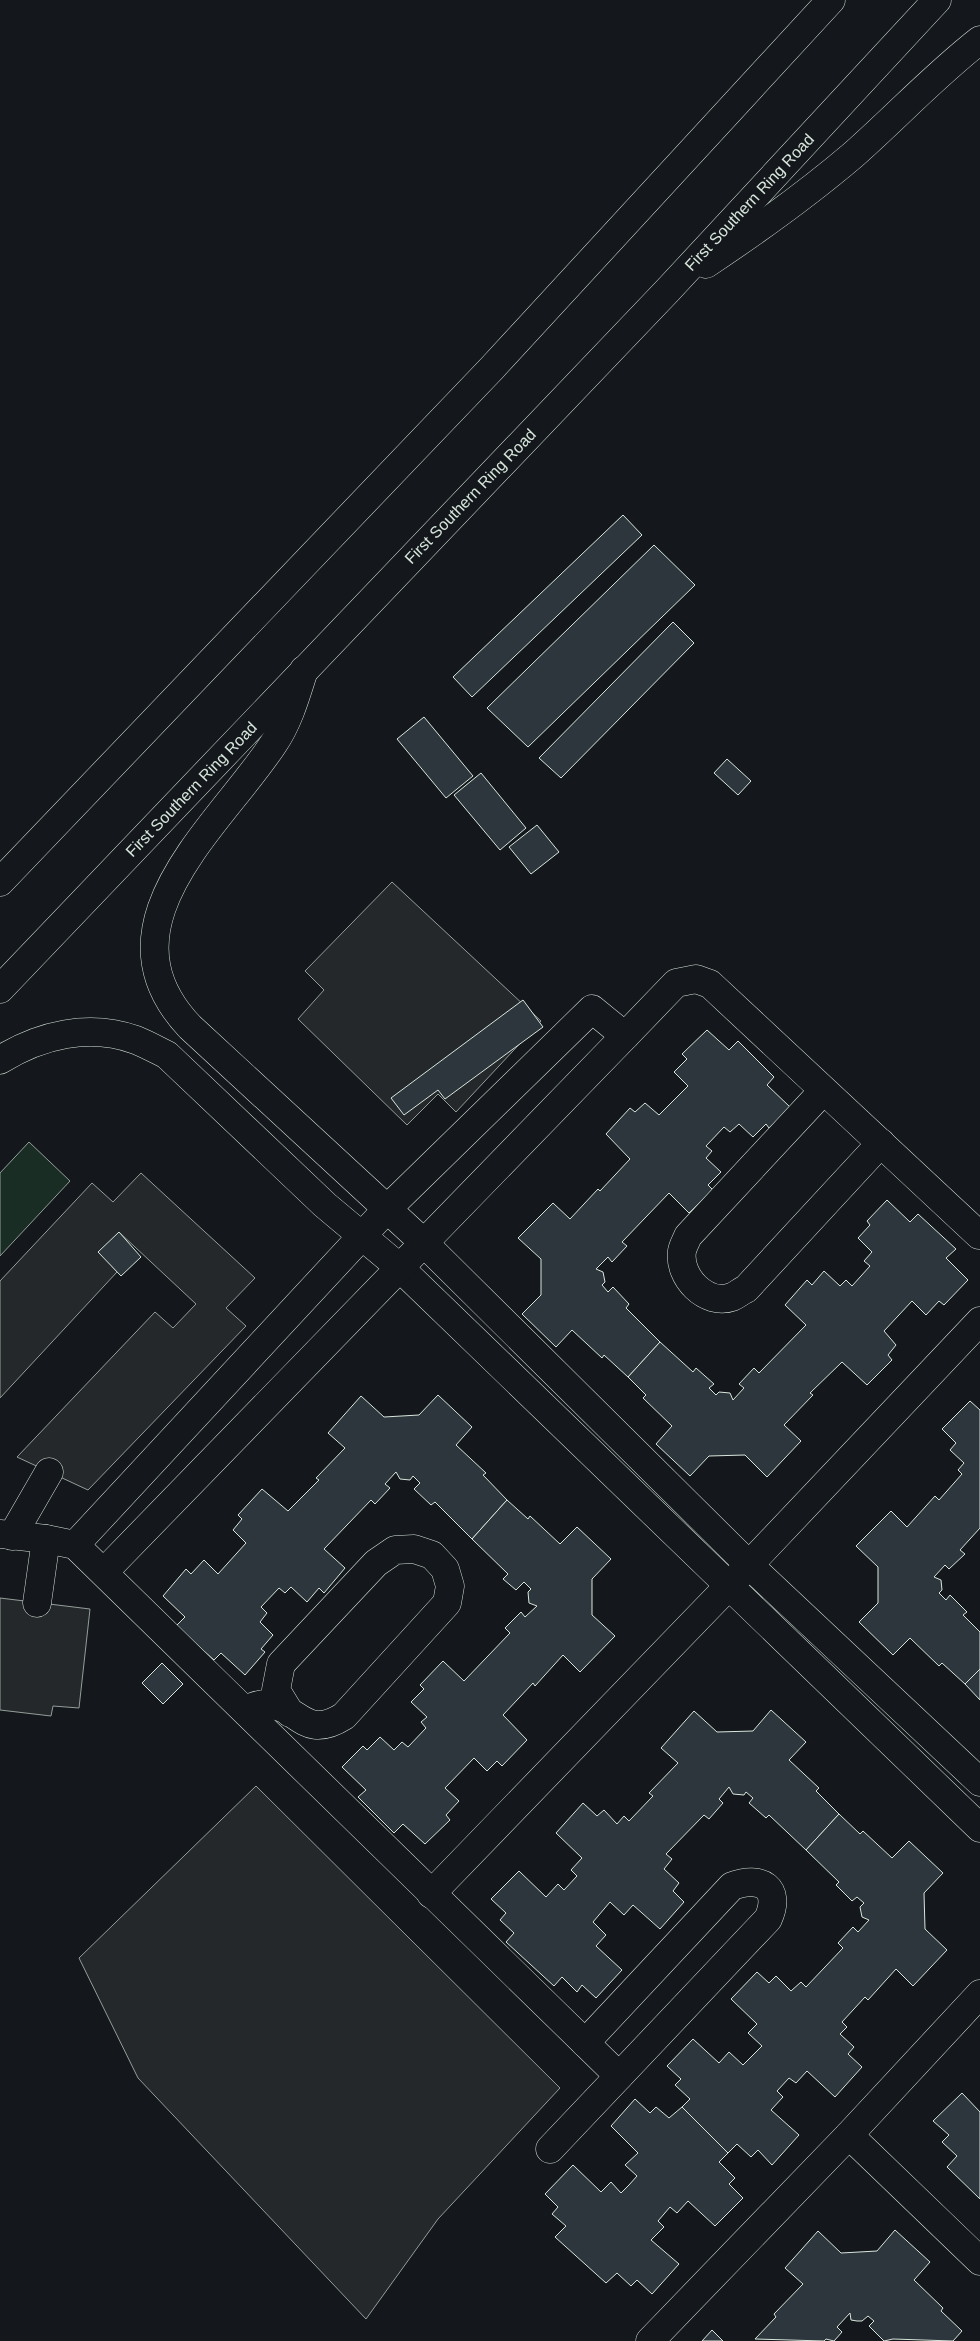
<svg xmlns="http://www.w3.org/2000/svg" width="980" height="2341" viewBox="0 0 980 2341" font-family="Helvetica,sans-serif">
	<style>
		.green { fill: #1a2d24; stroke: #939e99 }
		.parking { fill: #24282b; stroke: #939e99 }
		.building { fill: #2c363c; stroke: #d8e6dc }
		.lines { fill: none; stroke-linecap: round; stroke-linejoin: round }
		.minor-casing { stroke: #d8e6dc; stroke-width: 29 }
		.highway-casing { stroke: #d8e6dc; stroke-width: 29 }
		.minor { stroke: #14181c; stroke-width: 28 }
		.highway { stroke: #14181c; stroke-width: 28 }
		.labels { text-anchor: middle; stroke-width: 4; stroke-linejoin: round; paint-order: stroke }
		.street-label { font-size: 16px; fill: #d8e6dc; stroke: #14181c }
	</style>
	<rect width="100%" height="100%" fill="#14181c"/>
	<polygon class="green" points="29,1142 70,1181 0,1256 0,1173"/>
	<g class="parking">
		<polygon points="392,882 541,1021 456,1112 438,1094 407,1125 298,1019 324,990 305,971"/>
		<polygon points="141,1173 255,1278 226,1308 246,1326 88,1490 17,1457 155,1312 173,1328 196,1304 120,1233 101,1253 117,1272 0,1398 0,1281 92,1183 113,1202"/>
		<polygon points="0,1598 90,1609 79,1708 53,1706 51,1716 0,1710"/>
		<polygon points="256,1786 560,2088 438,2219 366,2319 138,2078 79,1958"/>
	</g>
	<g class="building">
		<polygon points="623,515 642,535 472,697 453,677"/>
		<polygon points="654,545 695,585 528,747 487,708"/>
		<polygon points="673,622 694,643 561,778 539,758"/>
		<polygon points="424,717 473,776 446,798 397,739"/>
		<polygon points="727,759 751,781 738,795 714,773"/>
		<polygon points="481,773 526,828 500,850 454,795"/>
		<polygon points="537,825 559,852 531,874 509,847"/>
		<polygon points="523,1000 543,1027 445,1099 438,1090 404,1115 391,1098"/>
		<polygon points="707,1030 729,1050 738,1041 774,1077 767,1085 790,1107 769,1128 766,1124 753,1137 739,1124 730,1132 724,1127 706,1146 712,1151 706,1158 721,1172 708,1185 713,1190 689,1213 669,1193 622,1242 627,1246 612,1262 608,1257 596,1269 603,1272 605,1282 602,1285 608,1292 613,1287 629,1304 626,1308 660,1342 628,1377 604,1355 602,1358 572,1330 556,1347 522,1314 541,1295 541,1259 518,1238 553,1203 570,1219 598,1189 600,1191 630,1159 606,1134 630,1108 635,1112 645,1103 659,1115 688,1086 674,1072 687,1059 682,1054"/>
		<polygon points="887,1200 910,1222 918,1214 956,1249 946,1258 968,1280 944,1305 939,1301 926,1315 912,1301 884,1331 896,1345 888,1355 892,1360 867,1385 842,1362 810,1393 813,1395 784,1425 801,1441 767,1477 745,1455 709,1456 690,1476 656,1444 672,1426 643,1398 646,1395 628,1377 660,1342 693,1372 696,1368 714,1384 709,1388 716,1395 719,1392 730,1393 733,1400 744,1388 739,1384 754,1368 759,1373 806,1325 785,1305 807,1280 812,1285 824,1271 840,1286 846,1280 852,1286 870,1266 864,1261 872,1252 858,1238 870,1225 867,1221"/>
		<polygon points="119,1232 141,1257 121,1276 98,1252"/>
		<polygon points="438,1395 472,1427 456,1445 486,1473 483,1475 507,1500 472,1539 435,1502 431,1505 414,1489 420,1483 413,1476 410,1480 400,1479 396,1472 385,1484 390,1488 375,1504 371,1500 324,1549 345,1568 324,1593 319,1588 307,1602 291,1587 285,1593 279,1588 261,1607 267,1613 260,1622 273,1635 261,1649 265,1652 245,1675 221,1653 214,1660 176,1626 185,1617 163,1596 186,1569 191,1574 204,1560 218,1574 246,1543 233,1530 242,1519 238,1515 262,1489 288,1511 319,1480 316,1478 345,1448 328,1433 361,1396 384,1417 419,1415"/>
		<polygon points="970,1401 980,1410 980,1528 960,1550 965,1554 949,1569 945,1565 934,1577 941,1580 942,1590 939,1593 946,1600 950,1595 967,1612 963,1615 980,1632 980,1669 965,1684 942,1663 939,1666 910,1638 893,1655 859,1622 878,1603 878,1567 856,1546 891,1511 907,1527 935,1496 939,1500 962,1474 958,1470 964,1463 950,1450 956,1443 942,1429"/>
		<polygon points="507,1500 528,1519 530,1516 560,1544 577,1527 611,1559 592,1579 592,1615 615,1636 580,1672 563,1655 535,1686 533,1683 503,1715 527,1740 502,1766 497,1761 487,1771 474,1758 445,1788 459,1801 446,1815 450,1820 425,1844 403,1824 394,1833 358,1797 366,1790 342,1767 363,1746 367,1750 380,1737 394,1750 402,1742 408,1747 426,1728 421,1722 427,1717 411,1702 424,1689 420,1685 443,1661 464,1681 510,1633 505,1628 521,1612 525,1617 537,1606 529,1603 528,1592 531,1589 524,1582 516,1590 503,1579 508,1574 472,1539"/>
		<polygon points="162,1663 183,1684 163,1704 142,1683"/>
		<polygon points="980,1669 980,1700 965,1684"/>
		<polygon points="771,1710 806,1742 789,1760 819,1788 816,1791 839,1814 806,1850 769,1815 766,1818 749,1803 753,1798 746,1792 744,1795 733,1794 729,1787 719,1799 723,1803 709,1819 704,1815 666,1854 672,1859 664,1869 679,1883 673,1891 684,1902 660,1929 633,1905 624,1915 610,1902 593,1922 606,1935 596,1946 622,1970 596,1998 582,1985 577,1992 562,1977 554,1986 506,1942 514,1933 500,1920 506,1913 491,1899 519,1871 546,1897 558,1884 564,1890 577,1876 571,1870 582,1858 556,1833 583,1803 597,1816 604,1810 617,1824 624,1816 629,1821 653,1796 649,1793 678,1763 661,1748 694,1711 717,1732 753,1731"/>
		<polygon points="839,1814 860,1834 863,1831 892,1858 909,1841 943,1873 924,1893 925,1929 947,1950 913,1986 896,1969 868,2000 865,1997 842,2022 847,2027 840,2034 854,2047 848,2054 862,2067 835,2097 807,2071 796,2083 789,2078 777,2091 783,2097 771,2110 799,2135 772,2165 758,2150 751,2157 737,2144 728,2153 682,2107 690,2099 675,2085 681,2079 667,2066 693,2039 719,2063 729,2052 743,2065 762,2046 748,2033 757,2024 731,1999 757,1972 769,1983 776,1976 791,1991 801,1982 806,1987 843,1948 838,1943 853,1927 858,1932 869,1920 862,1917 860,1907 864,1903 857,1897 852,1901 836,1885 839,1882 806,1850"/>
		<polygon points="962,2093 980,2112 980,2199 947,2167 957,2156 942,2142 949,2135 933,2121"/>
		<polygon points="635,2099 650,2113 656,2107 669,2118 682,2107 728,2153 719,2162 735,2178 729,2184 743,2198 715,2226 688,2201 677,2213 670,2207 658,2221 664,2227 651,2240 679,2264 652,2294 637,2280 631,2286 617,2273 606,2283 555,2237 566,2226 552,2214 558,2207 545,2194 573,2165 601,2192 611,2182 621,2193 629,2185 637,2176 625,2165 638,2153 611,2126"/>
		<polygon points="895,2230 930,2262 914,2280 943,2308 941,2311 962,2331 953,2341 893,2339 884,2341 869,2326 874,2321 868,2316 862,2321 857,2321 851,2320 850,2313 837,2327 842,2332 834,2341 826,2339 824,2341 755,2339 776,2317 774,2314 803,2284 785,2268 818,2231 841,2253 877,2251"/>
		<polygon points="712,2330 723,2341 702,2341"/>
	</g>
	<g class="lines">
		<g class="minor-casing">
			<g id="minor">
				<path d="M304,670C296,695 289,721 274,743C220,826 93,925 190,1027L423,1242L749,1565L980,1782"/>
				<polyline points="625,1036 676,983 696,979 710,984 979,1235"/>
				<path d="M0,1060C40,1035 89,1023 136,1040C146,1044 157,1050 167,1055L325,1205L399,1267L980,1828"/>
				<path d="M823,1091L688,1236C686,1241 683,1246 682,1251C678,1277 706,1306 732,1297C737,1295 741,1291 746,1289L881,1143"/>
				<polyline points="0,1534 46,1539 75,1545 619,2076"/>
				<polyline points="12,1536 49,1472"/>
				<polyline points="75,1545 387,1209 592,1009 625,1036 104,1572"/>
				<polyline points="37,1603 46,1539"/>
				<path d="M245,1709C251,1708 258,1704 264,1704C299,1704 303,1742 344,1716L447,1603L450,1586L445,1569L432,1555L414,1549L395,1550L376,1563L281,1664L276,1690L290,1713"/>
				<polyline points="431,1894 749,1565 980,1321"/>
				<polyline points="849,2135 980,2261"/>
				<path d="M550,2149L768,1919C782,1888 761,1875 732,1886L585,2043"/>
				<polyline points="650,2341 849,2135 980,1994"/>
			</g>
		</g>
		<g class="highway-casing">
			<g id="highway">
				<path d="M706,264C757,230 806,195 853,155C896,117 935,75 980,40"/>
				<polyline points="0,882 492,368 831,0"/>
				<polyline points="0,989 668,290 937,0"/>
			</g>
		</g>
		<use href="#minor" class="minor"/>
		<use href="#highway" class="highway"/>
	</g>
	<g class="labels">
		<g class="street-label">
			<text transform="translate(749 202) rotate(-47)" y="6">First Southern Ring Road</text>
			<text transform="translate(470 496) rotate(-46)" y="6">First Southern Ring Road</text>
			<text transform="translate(191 789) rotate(-46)" y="6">First Southern Ring Road</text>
		</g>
	</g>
</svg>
